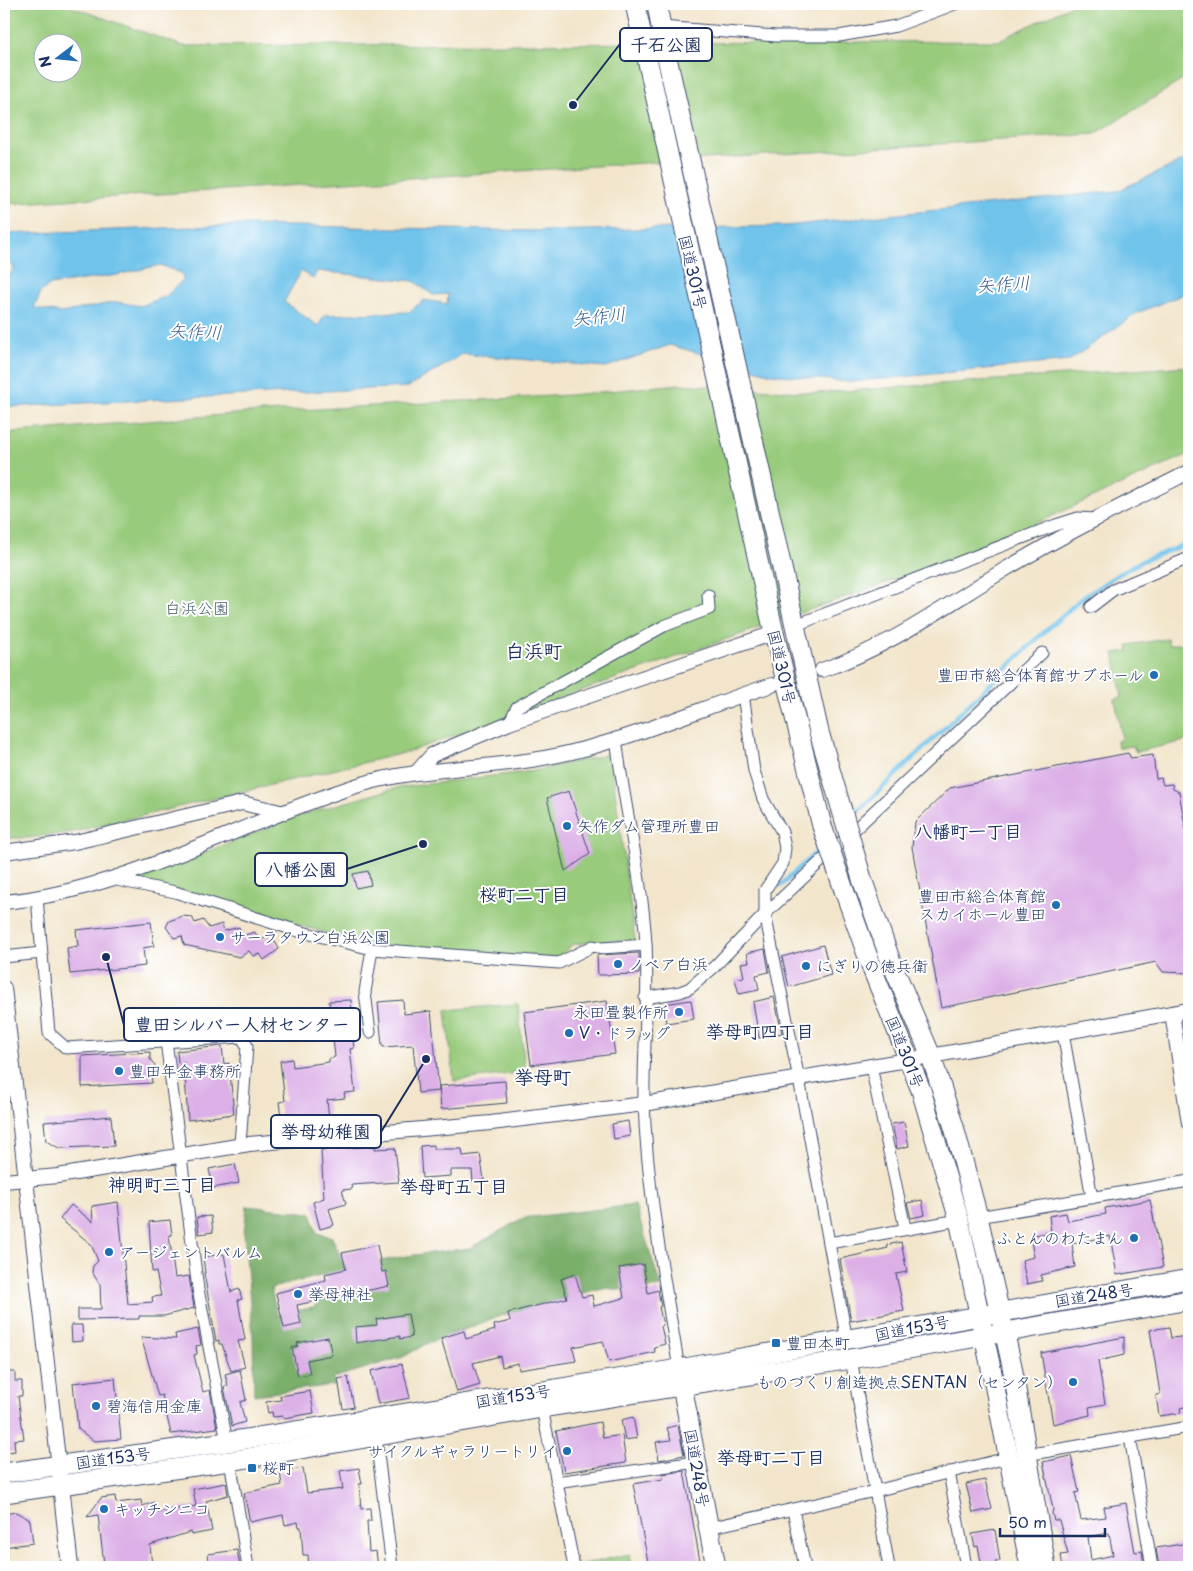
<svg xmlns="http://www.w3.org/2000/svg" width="1193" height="1571" viewBox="0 0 1193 1571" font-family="'Playpen Sans','Klee One',sans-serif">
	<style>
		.green { fill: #98cb7b; stroke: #5a7d6c; fill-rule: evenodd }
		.forest { fill: #7aaf6b; stroke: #4a6f64 }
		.water { fill: #6fc3eb; stroke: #4579a4; fill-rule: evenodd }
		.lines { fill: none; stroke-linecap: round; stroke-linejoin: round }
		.stream { stroke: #6fc3eb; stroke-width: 4.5 }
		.building { fill: #dcb0e7; fill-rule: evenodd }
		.minor-casing { stroke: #3b4a6e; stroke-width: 13 }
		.tertiary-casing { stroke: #3b4a6e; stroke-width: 16 }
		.secondary-casing { stroke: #3b4a6e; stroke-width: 18 }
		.trunk-casing { stroke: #3b4a6e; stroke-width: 21 }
		.minor { stroke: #fff; stroke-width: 11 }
		.tertiary { stroke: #fff; stroke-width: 14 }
		.secondary { stroke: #fff; stroke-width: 16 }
		.trunk { stroke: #fff; stroke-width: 19 }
		.trunk-bridge-casing { stroke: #3b4a6e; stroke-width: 21; stroke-linecap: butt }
		.trunk-bridge { stroke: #fff; stroke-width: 19 }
		.poi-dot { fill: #1f6fb2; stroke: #fff; stroke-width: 2 }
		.labels { text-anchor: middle; stroke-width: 4; stroke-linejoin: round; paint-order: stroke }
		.street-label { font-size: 16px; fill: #1b2f5e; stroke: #fff }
		.park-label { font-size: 16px; fill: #405e67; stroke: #fff }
		.poi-label { font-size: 16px; fill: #1b2f5e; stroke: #fff; text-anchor: start }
		.water-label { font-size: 18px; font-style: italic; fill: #345b88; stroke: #fff }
		.neighbourhood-label { font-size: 18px; font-weight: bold; fill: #1b2f5e; stroke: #fff }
		.quarter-label { font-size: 19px; font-weight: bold; fill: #1b2f5e; stroke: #fff }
		.leader { fill: none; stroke: #1b2f5e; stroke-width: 2 }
		.callout-dot { fill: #1b2f5e; stroke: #fff; stroke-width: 2 }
		.callout { fill: #fff; stroke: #1b2f5e; stroke-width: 2 }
		.callout-label { font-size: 18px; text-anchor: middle; font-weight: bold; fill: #1b2f5e }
	</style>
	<rect width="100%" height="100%" fill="#fff"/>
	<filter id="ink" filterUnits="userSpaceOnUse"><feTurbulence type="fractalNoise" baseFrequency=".02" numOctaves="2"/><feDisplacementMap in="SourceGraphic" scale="10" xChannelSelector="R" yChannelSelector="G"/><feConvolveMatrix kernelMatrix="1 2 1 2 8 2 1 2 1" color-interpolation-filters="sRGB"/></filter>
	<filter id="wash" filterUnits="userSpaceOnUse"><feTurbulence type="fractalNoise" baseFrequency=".0096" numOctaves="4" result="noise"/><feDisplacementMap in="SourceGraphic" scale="20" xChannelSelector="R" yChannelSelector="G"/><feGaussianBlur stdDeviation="1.12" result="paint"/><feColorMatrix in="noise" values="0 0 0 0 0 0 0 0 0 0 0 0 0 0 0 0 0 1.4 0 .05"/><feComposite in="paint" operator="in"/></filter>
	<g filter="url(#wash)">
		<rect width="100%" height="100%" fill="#f2e5cb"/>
		<g class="green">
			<path d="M4,4H64L183,46L998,41L1074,4H1189V76L1095,134L4,204ZM42,42H72V72H42Z"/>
			<polygon points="1189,366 1189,454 973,552 408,752 74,832 29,838 4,838 4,433 246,413 570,395 680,384 816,393"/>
			<polygon points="1167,639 1169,645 1189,642 1189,740 1136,752 1133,746 1118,748 1117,741 1122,739 1115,699 1122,697 1114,653 1129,651 1128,645"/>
			<polygon points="610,754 635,940 573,944 558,958 441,957 351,940 136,879 301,815 396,788 533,771"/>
			<polygon points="518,1004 525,1072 454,1081 446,1010"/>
			<polygon points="629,1554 631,1567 578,1567 578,1566"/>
		</g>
		<polygon class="forest" points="635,1205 661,1287 628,1290 602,1288 500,1316 426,1344 403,1357 333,1378 334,1385 254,1395 253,1335 244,1233 247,1206 311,1213 317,1233 332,1237 346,1270 271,1288 277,1315 313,1307 371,1263 407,1256 470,1248 523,1218"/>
		<path class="water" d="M1189,158V292L1137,313L1069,361L849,382L772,374L670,345L606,367L463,354L408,387L4,407V279L8,278L14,268L9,260H4V234L247,225L538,231L786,226L1117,191ZM160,265L181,273L184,279L166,296L141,306L116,302L61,313L34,308L41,292L49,285L117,275ZM301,271L313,279L317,271L414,281L433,295L448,294L447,304L424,300L409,312L325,315L318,326L284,302Z"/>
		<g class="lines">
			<g class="stream">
				<polyline points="850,819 1042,634 1081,599 1117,575 1142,561 1189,543"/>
				<polyline points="780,886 823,846"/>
			</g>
		</g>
		<g id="blocks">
			<g class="building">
				<polygon points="1128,753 1131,758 1153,755 1156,779 1161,778 1163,785 1172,784 1173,789 1179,792 1189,849 1189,973 1163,972 1156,962 941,1008 912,847 915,822 950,788"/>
				<polygon points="569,791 590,854 565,871 547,798"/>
				<polygon points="368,871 371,885 356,888 353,874"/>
				<polygon points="183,916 192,917 195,923 203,920 209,928 222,924 224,931 239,927 242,936 255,932 259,940 272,936 279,949 264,960 260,954 253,956 249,951 240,957 184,945 182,936 174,938 166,927 169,921"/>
				<polygon points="151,922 154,946 143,948 145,966 70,974 67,948 78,946 76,930"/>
				<polygon points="823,945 831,975 789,987 782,957"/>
				<polygon points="765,949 769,972 756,975 759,990 739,994 735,979 744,977 741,963 749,962 747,953"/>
				<polygon points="639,953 639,974 598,975 597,955"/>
				<polygon points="774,997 782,1033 759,1038 753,1002"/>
				<polygon points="351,1000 352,1013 350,1013 354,1048 350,1049 355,1092 344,1093 345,1098 327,1100 329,1119 282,1125 279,1102 285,1101 280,1061 292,1059 293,1067 329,1062 329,1058 335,1057 329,1001"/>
				<polygon points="403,1000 404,1014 431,1011 439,1091 418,1093 413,1045 383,1047 382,1045 378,1002"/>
				<polygon points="691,1000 694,1019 666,1023 664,1004"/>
				<polygon points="607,1001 615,1054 531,1065 524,1012"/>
				<polygon points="222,1046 224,1064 229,1063 234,1114 188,1120 184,1062 178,1063 177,1051"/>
				<polygon points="150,1052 150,1059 155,1066 151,1074 152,1083 82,1087 82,1056"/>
				<polygon points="505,1081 507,1103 441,1109 439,1086"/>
				<polygon points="111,1116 114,1146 59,1148 46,1141 44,1122"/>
				<polygon points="628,1121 630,1136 614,1139 612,1124"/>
				<polygon points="904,1122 909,1146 897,1149 892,1124"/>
				<polygon points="434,1145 434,1149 462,1149 463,1156 480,1154 484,1180 473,1182 472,1170 451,1170 451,1176 422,1178 420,1146"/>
				<polygon points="375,1146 375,1149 395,1148 399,1182 351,1185 352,1189 342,1190 346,1204 329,1209 334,1225 320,1229 313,1202 324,1198 321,1150"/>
				<polygon points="235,1164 239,1183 213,1188 209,1169"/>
				<polygon points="922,1200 925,1215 911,1218 907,1203"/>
				<polygon points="1150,1200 1163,1267 1117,1275 1110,1236 1072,1244 1075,1267 1041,1275 1042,1281 1027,1284 1022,1260 1034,1257 1030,1236 1051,1232 1049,1216 1066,1213 1068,1221 1106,1214 1105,1208"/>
				<polygon points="118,1202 128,1304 153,1302 152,1297 161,1296 156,1272 152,1272 149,1222 170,1220 172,1235 169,1236 175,1278 189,1276 194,1308 164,1316 139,1316 139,1319 78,1320 78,1309 101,1309 100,1285 92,1272 93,1266 98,1261 91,1244 60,1219 71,1205 93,1222 92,1206"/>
				<polygon points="211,1216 213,1232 199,1234 197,1217"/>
				<polygon points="901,1242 907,1272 896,1274 904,1311 851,1321 840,1259 888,1248 887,1245"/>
				<polygon points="377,1245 382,1272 386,1271 389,1286 297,1305 301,1324 284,1328 276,1293 326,1280 325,1274 346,1269 342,1253"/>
				<polygon points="224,1254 231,1292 239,1289 242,1299 238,1300 245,1340 238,1341 245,1367 231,1371 222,1344 219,1344 219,1340 216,1341 204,1273 205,1273 203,1257"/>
				<polygon points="643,1264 648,1293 658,1290 661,1306 659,1307 663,1325 661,1326 665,1344 654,1347 655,1352 609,1362 603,1341 573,1347 576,1361 519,1370 518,1363 502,1367 500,1356 473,1363 480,1385 457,1392 441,1338 464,1331 466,1339 495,1330 494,1325 510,1321 508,1313 567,1298 561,1279 575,1274 582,1297 592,1295 594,1306 624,1298 619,1268"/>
				<polygon points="408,1314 412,1337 400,1339 400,1336 356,1343 355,1327 377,1325 376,1319"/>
				<polygon points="71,1325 82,1325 83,1341 72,1342"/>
				<polygon points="1169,1327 1171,1338 1189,1336 1189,1406 1180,1408 1181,1413 1159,1416 1156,1395 1160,1394 1150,1330"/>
				<polygon points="198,1329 201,1345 196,1346 197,1354 194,1355 203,1392 210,1390 217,1428 171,1434 162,1395 158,1396 141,1337 176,1339 175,1334"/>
				<polygon points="328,1337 332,1355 307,1360 310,1374 298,1376 292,1348 298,1346 297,1343"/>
				<polygon points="1124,1337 1124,1355 1098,1361 1105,1404 1089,1407 1090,1415 1053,1424 1041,1353"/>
				<polygon points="402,1364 410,1398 378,1404 371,1371"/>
				<polygon points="240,1370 246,1400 240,1402 245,1422 232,1426 224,1387 228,1386 225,1374"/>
				<polygon points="4,1372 15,1372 15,1381 22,1381 22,1396 18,1396 24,1439 14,1440 15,1451 4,1453"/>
				<polygon points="348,1377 354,1407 343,1409 338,1379"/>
				<polygon points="115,1378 121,1439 94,1441 78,1429 73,1383"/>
				<polygon points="310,1391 314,1413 284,1418 283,1416 273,1417 272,1412 268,1413 266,1402 281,1400 280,1396"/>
				<polygon points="633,1417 637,1438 625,1440 621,1420"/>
				<polygon points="600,1422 603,1438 622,1435 626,1463 564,1472 556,1431"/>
				<polygon points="678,1425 684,1455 659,1460 656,1442 671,1440 667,1428"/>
				<path d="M1071,1456L1079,1492L1075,1493L1081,1520L1106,1517L1104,1507L1126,1503L1135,1552L1142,1551L1144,1567H1063L1061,1555L1068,1554L1059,1520H1054L1052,1514L1053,1509L1043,1462ZM1109,1533L1113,1555L1091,1560L1088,1537Z"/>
				<polygon points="303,1468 307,1493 343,1489 340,1471 359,1468 362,1484 359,1484 361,1509 370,1508 371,1521 367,1521 369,1552 376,1551 378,1567 309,1567 308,1555 303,1555 301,1527 299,1527 298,1522 285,1525 283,1515 250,1522 244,1493 282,1485 280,1472"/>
				<polygon points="684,1471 701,1567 649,1567 633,1484 663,1479 662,1474"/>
				<polygon points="985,1480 992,1509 973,1513 966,1484"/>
				<polygon points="226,1483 228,1495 206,1501 212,1531 191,1535 190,1532 150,1545 152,1567 113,1567 113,1563 104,1564 98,1515 87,1517 101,1498 115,1496 116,1503 141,1500 142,1506 155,1502 158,1512 196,1506 193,1489"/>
				<polygon points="16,1512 30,1520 33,1543 4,1547 4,1514"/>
				<polygon points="995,1530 1000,1561 996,1561 995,1565 982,1567 978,1546 975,1547 972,1534"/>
				<polygon points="1189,1543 1189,1567 1159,1567 1156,1548"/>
				<polygon points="237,1550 240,1567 210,1567 208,1554"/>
			</g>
		</g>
	</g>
	<g filter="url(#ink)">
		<use href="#blocks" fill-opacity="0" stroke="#3b4a6e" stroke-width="1"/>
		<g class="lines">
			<g class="minor-casing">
				<g id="minor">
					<polyline points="661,27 776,36 839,36 896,26 955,4"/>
					<polyline points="1091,607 1113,590 1189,558"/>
					<polyline points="796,625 1056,525 1078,518 1095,519"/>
					<polyline points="743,694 754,771 763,799 782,832 785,848 783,863 765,890 765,914 799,1079 847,1341"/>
					<polyline points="509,723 517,707 664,626 709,609 708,595"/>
					<path d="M616,738C624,807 642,874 646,944C649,997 643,1050 644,1103C647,1192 665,1281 679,1369"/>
					<polyline points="112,879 175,892 298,931 372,949 559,963 593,946 602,948 646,945"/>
					<polyline points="37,898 49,1033 66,1048 242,1037 247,1046 240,1145"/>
					<polyline points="4,957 41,953"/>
					<polyline points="645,998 680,992 690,988 714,967 765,914 1042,653"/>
					<polyline points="370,1032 365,992 372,949"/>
					<polyline points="1063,1033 1092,1198"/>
					<polyline points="166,1041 198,1289 227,1442"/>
					<polyline points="871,1066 905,1228"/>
					<polyline points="978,1217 1189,1181"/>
					<polyline points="829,1243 959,1220"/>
					<polyline points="851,1359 889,1567"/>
					<polyline points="542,1408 574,1567"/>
					<polyline points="375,1430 392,1567"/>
					<polyline points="1130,1437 1152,1567"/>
					<polyline points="1026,1455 1189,1427"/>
					<polyline points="230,1461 248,1567"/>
					<polyline points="949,1472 966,1567"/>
					<polyline points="556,1482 696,1462"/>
					<polyline points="793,1510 805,1567"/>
					<polyline points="708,1528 875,1491 1007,1458"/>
				</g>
			</g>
			<g class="tertiary-casing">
				<g id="tertiary">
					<path d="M822,670C888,648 945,606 1004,570C1064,534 1127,503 1189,472"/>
					<polyline points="416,773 432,755 509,723 774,633"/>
					<polyline points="4,852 75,842 242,803 280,812"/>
					<path d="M4,902C124,891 243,821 359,785C422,766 489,770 554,756C628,741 700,708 772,685"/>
					<polyline points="4,988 61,1485"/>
					<polyline points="1172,1013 1189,1123"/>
					<polyline points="4,1181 58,1176 249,1144 491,1123 644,1104 931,1056 1189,1010"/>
				</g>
			</g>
			<g class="secondary-casing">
				<polyline id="secondary" points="61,1485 70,1567"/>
			</g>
			<g class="trunk-casing">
				<g id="trunk">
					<polyline points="635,4 774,633 822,826"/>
					<polyline points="657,4 663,40 819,732 841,807"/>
					<polyline points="862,879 890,959 931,1056 954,1127 978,1217 1012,1366 1046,1567"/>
					<polyline points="844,890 873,971 921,1090 959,1220 992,1373 1030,1567"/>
					<polyline points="680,1375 716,1567"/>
					<polyline points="4,1473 227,1442 679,1369 1189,1279"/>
					<polyline points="4,1493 230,1461 542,1408 851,1359 1189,1300"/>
				</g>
			</g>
			<use href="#minor" class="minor"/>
			<use href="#tertiary" class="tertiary"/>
			<use href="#secondary" class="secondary"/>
			<use href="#trunk" class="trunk"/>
			<g class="trunk-bridge-casing">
				<g id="trunk-bridge">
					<polyline points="841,807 862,879"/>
					<polyline points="822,826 844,890"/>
				</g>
			</g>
			<use href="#trunk-bridge" class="trunk-bridge"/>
		</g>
	</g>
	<g class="poi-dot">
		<circle cx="1154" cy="675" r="5"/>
		<circle cx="567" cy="826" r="5"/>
		<circle cx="1056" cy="905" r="5"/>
		<circle cx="220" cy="937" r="5"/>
		<circle cx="618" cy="964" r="5"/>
		<circle cx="806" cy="966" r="5"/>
		<circle cx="679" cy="1012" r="5"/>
		<circle cx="569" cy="1033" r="5"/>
		<circle cx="119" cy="1071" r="5"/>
		<circle cx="1134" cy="1238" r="5"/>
		<circle cx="109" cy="1252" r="5"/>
		<circle cx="298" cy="1294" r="5"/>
		<rect x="771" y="1338" width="10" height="10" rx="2.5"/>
		<circle cx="1073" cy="1382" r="5"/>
		<circle cx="96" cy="1406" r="5"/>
		<circle cx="567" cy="1451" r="5"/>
		<rect x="247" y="1463" width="10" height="10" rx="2.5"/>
		<circle cx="104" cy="1509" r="5"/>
	</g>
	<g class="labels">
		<g class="street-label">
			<text transform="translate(693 272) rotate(77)" y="6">国道301号</text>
			<text transform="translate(782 667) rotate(77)" y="6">国道301号</text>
			<text transform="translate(905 1052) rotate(68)" y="6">国道301号</text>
			<text transform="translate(1094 1295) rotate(-9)" y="6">国道248号</text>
			<text transform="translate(912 1328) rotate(-11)" y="6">国道153号</text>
			<text transform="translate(513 1396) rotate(-9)" y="6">国道153号</text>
			<text transform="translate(113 1458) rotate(-8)" y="6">国道153号</text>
			<text transform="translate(697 1468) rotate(80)" y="6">国道248号</text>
		</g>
		<g class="park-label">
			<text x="197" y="614">白浜公園</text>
		</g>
		<g class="poi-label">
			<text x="1144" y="681" text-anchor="end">豊田市総合体育館サブホール</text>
			<text x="577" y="832">矢作ダム管理所豊田</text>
			<text x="1046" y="902" text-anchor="end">豊田市総合体育館<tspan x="1046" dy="18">スカイホール豊田</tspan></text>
			<text x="230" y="943">サーラタウン白浜公園</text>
			<text x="628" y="970">ノベア白浜</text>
			<text x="816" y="972">にぎりの徳兵衛</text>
			<text x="669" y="1018" text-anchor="end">永田畳製作所</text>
			<text x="579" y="1039">V・ドラッグ</text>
			<text x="129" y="1077">豊田年金事務所</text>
			<text x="1124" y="1244" text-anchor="end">ふとんのわたまん</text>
			<text x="119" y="1258">アージェントバルム</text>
			<text x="308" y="1300">挙母神社</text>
			<text x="786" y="1349">豊田本町</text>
			<text x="1063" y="1388" text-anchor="end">ものづくり創造拠点SENTAN（センタン）</text>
			<text x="106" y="1412">碧海信用金庫</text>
			<text x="557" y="1457" text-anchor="end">サイクルギャラリートリイ</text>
			<text x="262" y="1474">桜町</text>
			<text x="114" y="1515">キッチンニコ</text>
		</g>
		<g class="water-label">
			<text transform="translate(1003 285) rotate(-4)" y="6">矢作川</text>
			<text transform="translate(599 317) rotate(-6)" y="6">矢作川</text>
			<text transform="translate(195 332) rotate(2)" y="6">矢作川</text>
		</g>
		<g class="neighbourhood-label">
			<text x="968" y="838">八幡町一丁目</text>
			<text x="524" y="901">桜町二丁目</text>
			<text x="760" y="1038">挙母町四丁目</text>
			<text x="162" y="1191">神明町三丁目</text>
			<text x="454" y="1193">挙母町五丁目</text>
			<text x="771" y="1464">挙母町二丁目</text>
		</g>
		<g class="quarter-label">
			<text x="534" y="658">白浜町</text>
			<text x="543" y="1084">挙母町</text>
		</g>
	</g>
	<path class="leader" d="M573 105L620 44M423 844L347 869M106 957L124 1025M426 1059L381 1132"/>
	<g class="callout-dot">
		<circle cx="573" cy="105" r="5"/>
		<circle cx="423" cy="844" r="5"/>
		<circle cx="106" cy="957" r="5"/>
		<circle cx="426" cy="1059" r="5"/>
	</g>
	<g class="callout">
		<rect x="620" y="28" width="92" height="33" rx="5"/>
		<rect x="255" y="853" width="92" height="33" rx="5"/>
		<rect x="124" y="1008" width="236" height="33" rx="5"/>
		<rect x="271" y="1115" width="110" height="33" rx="5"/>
	</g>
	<g class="callout-label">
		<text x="666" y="51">千石公園</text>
		<text x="301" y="876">八幡公園</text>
		<text x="242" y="1031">豊田シルバー人材センター</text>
		<text x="326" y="1138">挙母幼稚園</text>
	</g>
	<rect width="1193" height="1571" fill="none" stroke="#fff" stroke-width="20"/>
	<g transform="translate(58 58) rotate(254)"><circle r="24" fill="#ffffff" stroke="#a4acbf"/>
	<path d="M0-4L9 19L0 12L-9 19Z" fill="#1f6fb2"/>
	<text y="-8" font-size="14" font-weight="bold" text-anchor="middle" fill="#1b2f5e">N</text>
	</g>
	<path d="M1000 1528v8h105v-8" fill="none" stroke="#1b2f5e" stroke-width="2.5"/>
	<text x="1008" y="1528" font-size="15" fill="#1b2f5e" stroke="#ffffff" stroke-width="4" paint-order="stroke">50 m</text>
</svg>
